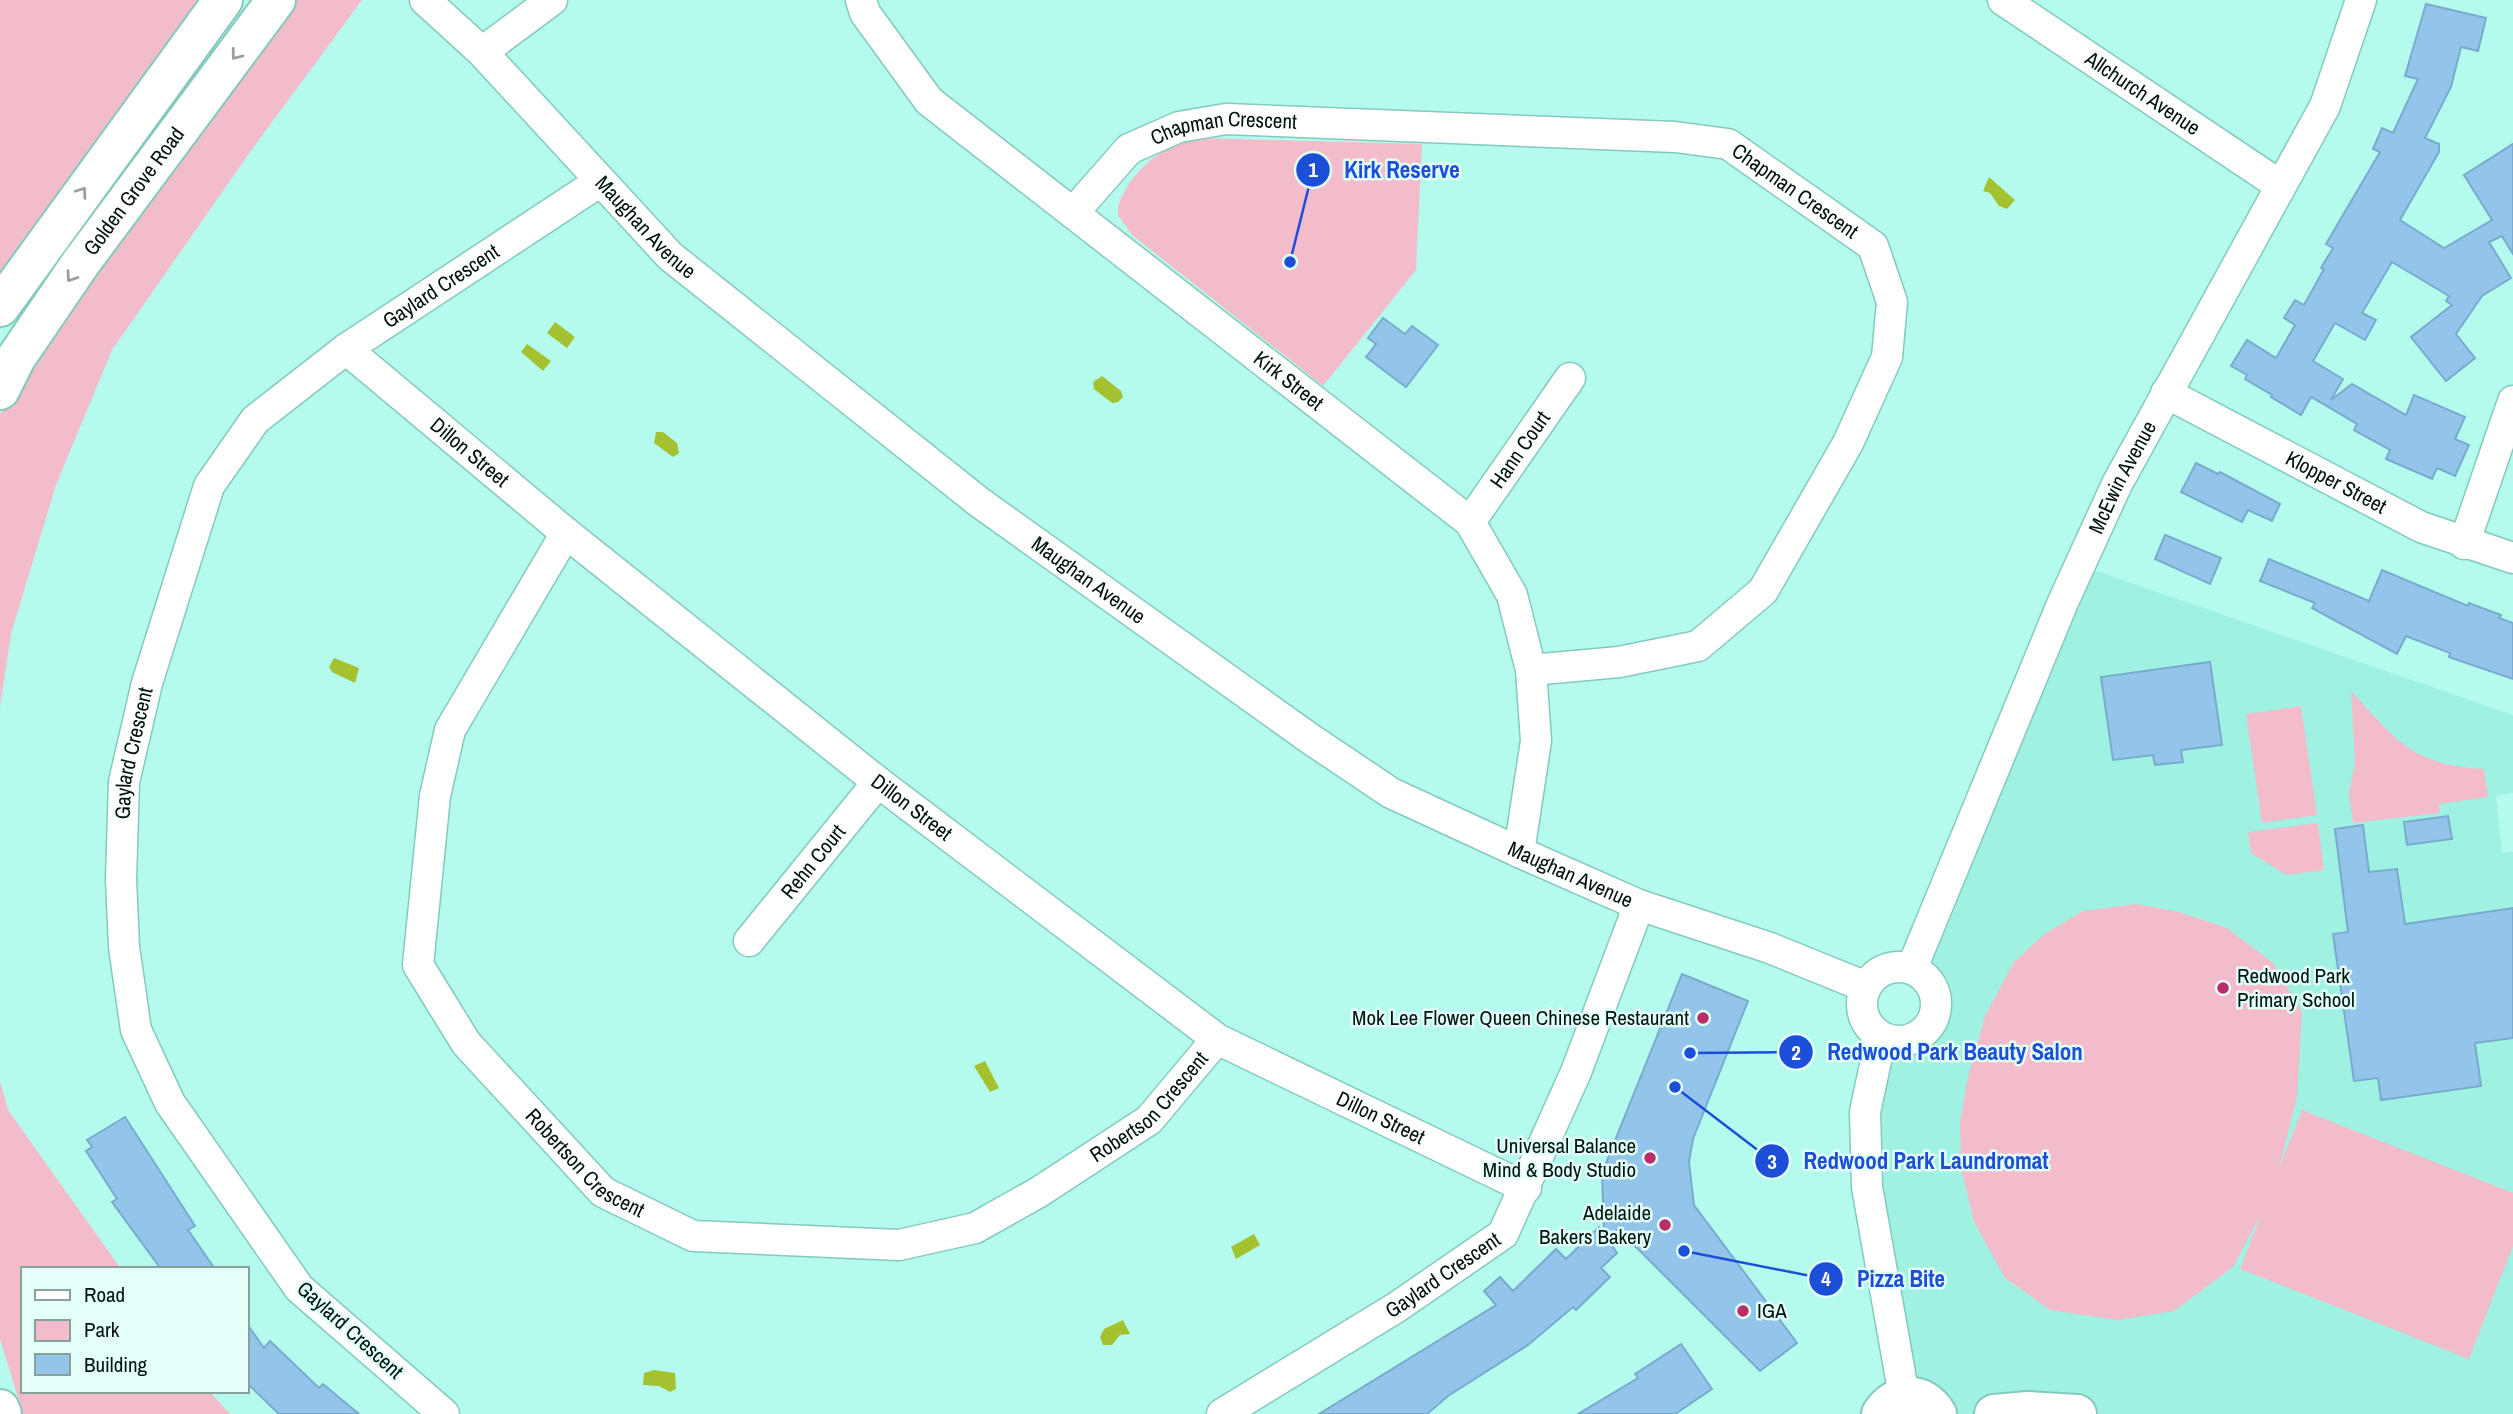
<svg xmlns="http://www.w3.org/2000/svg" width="2513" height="1414" viewBox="0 0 2513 1414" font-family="'Archivo Narrow',sans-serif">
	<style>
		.built { fill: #9ff2e1 }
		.green { fill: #f2bccb }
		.water { fill: #a4c12f }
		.building { fill: #93c5ea; stroke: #79abce; stroke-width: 2 }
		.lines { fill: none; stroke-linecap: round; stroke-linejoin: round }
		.minor-casing { stroke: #84cabc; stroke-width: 33 }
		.secondary-casing { stroke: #84cabc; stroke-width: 42 }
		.minor { stroke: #fff; stroke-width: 30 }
		.secondary { stroke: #fff; stroke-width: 38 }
		.oneway { stroke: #99a19f }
		.poi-dot { fill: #b92e67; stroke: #e3fff9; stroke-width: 2.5 }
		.labels { text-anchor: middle; stroke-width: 5; stroke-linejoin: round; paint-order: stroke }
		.street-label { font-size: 21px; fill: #00130f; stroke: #e3fff9 }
		.poi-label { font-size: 21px; fill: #00130f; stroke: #e3fff9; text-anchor: end }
		.leader { fill: none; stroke: #1d4ed8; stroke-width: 2.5 }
		.callout-dot { fill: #1d4ed8; stroke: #e3fff9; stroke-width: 2.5 }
		.mark-label { font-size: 21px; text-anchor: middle; font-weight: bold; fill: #fff }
		.callout-label { font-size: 23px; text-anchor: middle; font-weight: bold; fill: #1d4ed8; stroke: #e3fff9; stroke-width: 5; stroke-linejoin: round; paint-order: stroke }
	</style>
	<rect width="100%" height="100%" fill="#b4fbed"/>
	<polygon class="built" points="2079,565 2513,715 2513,793 2496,796 2502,853 2513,852 2513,1414 1937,1414 1913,1396 1864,1137 1895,1041 1918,1036 1934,1018 1936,994 1922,974"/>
	<g class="green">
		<polygon points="0,0 223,0 0,307"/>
		<polygon points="286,0 362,0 250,152 112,350 56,485 11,634 0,707 0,415 24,365"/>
		<path d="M1195,138L1422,144L1416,270L1323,386L1132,235L1118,215V206C1129,173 1161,146 1195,138Z"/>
		<path d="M2351,691C2397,741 2412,765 2484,769L2488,797L2439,804L2440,813L2353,823L2349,793L2355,763Z"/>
		<polygon points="2301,706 2317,815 2262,823 2246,714"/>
		<polygon points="2318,823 2324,870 2286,875 2251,853 2248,832"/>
		<polygon points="2136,904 2179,912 2227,928 2273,963 2302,1012 2297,1097 2279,1168 2302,1110 2513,1193 2513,1246 2469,1359 2240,1269 2261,1214 2233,1267 2174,1311 2117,1320 2050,1310 2005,1278 1974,1222 1961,1168 1960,1124 1967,1081 1985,1016 2014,962 2043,935 2083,911"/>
		<polygon points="0,1081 8,1110 121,1269 23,1269 23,1391 209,1391 230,1414 23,1414 0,1339"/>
	</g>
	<g class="water">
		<polygon points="1989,177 2015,200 2007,209 1999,206 1990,193 1983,191"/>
		<polygon points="555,322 575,337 567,348 547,333"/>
		<polygon points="527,344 551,361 543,371 521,352"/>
		<polygon points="1102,376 1121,391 1123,397 1118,402 1112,403 1094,389 1093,382"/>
		<polygon points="656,432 663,432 677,443 679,453 673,457 654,443"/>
		<polygon points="334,658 359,668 355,683 332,672 329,667"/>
		<polygon points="985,1061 999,1088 990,1092 974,1066"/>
		<polygon points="1254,1234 1260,1245 1236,1259 1231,1247"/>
		<polygon points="1123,1320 1130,1334 1120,1335 1112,1345 1103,1345 1100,1337 1104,1329"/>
		<polygon points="654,1370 675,1373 676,1389 670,1392 659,1386 643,1385 644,1373"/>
	</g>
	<g class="building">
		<polygon points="2426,4 2486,18 2478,51 2461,47 2451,87 2425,138 2439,144 2439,152 2400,220 2444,248 2492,220 2464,175 2513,144 2513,254 2502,236 2489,242 2511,278 2482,296 2456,334 2475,358 2446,381 2411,337 2452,305 2446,301 2449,296 2392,262 2362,313 2376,320 2365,340 2335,323 2313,361 2343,379 2331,400 2352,384 2406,415 2414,395 2465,417 2455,439 2469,445 2455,476 2437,468 2432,479 2386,459 2390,450 2354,430 2357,424 2311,397 2301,415 2271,397 2272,395 2245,379 2247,375 2231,366 2247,340 2276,358 2295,325 2284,318 2295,300 2304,305 2324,269 2321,268 2333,248 2326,244 2380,152 2373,149 2382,128 2393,133 2418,79 2405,76"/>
		<polygon points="1383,318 1405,334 1412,326 1438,345 1406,387 1366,357 1376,344 1368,338"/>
		<polygon points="2196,463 2218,474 2220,472 2280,504 2272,521 2248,510 2242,522 2181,492"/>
		<polygon points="2165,535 2221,558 2210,584 2155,559"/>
		<polygon points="2269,559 2369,601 2382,570 2468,606 2469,603 2501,615 2499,618 2513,623 2513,679 2449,657 2450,653 2406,636 2397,654 2312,608 2315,603 2260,581"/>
		<polygon points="2210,662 2222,745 2181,750 2183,762 2155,765 2153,755 2113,760 2101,677"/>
		<polygon points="2448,816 2452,839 2407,845 2404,822"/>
		<polygon points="2363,825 2369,872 2397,869 2405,924 2513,908 2513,1038 2475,1043 2481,1086 2381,1100 2378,1078 2354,1081 2333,934 2348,932 2335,829"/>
		<polygon points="1682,974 1748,1001 1693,1139 1689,1162 1694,1205 1797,1343 1760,1371 1618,1229 1607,1238 1617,1253 1601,1268 1610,1277 1576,1310 1573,1307 1528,1345 1448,1396 1427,1414 1319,1414 1496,1305 1484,1291 1500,1277 1513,1291 1556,1249 1566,1259 1599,1227 1604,1234 1602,1173"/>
		<polygon points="125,1117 195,1226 188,1230 215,1269 161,1269 112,1202 117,1199 86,1151 92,1147 87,1140"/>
		<polygon points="247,1324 264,1348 270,1341 319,1388 323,1384 359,1414 279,1414 247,1383"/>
		<polygon points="1681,1344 1712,1389 1675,1414 1578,1414 1638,1378 1635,1374"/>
	</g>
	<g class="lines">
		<g class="minor-casing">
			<g id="minor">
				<path id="s1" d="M425,0L482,52L670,256L979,502L1309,738L1391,793L1519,852L1639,905L1770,948L1866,987"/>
				<path id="s2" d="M861,0L865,13L929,101L1470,522L1512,595L1531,670L1536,741L1519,852"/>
				<path id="s3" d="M2003,0L2281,186"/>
				<polyline points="482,52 552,0"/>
				<path id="s4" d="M1073,213L1129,149L1179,127L1226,119L1675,137L1728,144L1873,246L1892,302L1887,357L1848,443L1763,591L1698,646L1619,662L1531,670"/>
				<path id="s5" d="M346,349L566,533L878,782L1217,1039L1526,1188"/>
				<path id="s6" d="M2166,393L2421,527L2513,558"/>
				<path id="s7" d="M1470,522L1570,378"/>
				<path id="s8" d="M566,533L450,730L435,796L418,965L466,1043L603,1192L693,1236L899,1245L975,1228L1039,1192L1149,1120L1217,1039"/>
				<polyline points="2464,544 2513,401"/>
				<path id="s9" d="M749,941L878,782"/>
				<circle cx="1899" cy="1004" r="37"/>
				<path id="s10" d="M1912,968L2063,602L2117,484L2325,106L2361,0"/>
				<polyline points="1881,1037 1865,1112 1867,1187 1904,1396"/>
				<path id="s11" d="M444,1414L299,1288L170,1103L136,1030L124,947L121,879L124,782L147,683L209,486L255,420L346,349L599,182"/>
				<path id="s12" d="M1222,1414L1397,1307L1503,1234L1576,1072L1639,905"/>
			</g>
		</g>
		<g class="secondary-casing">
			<g id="secondary">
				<polyline points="0,307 223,0"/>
				<path id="s13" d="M0,390L16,358L80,264L276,0"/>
				<polyline points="0,1409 2,1414"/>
				<path d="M1881,1414C1895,1392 1923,1390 1937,1414"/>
				<polyline points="1994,1414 2028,1411 2077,1414"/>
			</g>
		</g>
		<use href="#minor" class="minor"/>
		<use href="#secondary" class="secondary"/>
	</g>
	<defs><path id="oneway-chevron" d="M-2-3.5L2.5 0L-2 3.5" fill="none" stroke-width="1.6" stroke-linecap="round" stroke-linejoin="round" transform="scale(1.75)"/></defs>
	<g class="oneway">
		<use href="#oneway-chevron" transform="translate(236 55) rotate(127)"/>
		<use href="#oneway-chevron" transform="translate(82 192) rotate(-54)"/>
		<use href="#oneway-chevron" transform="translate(71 277) rotate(124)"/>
	</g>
	<g class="poi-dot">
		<circle cx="2223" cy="988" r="7"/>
		<circle cx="1703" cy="1018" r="7"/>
		<circle cx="1650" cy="1158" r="7"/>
		<circle cx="1665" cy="1225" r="7"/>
		<circle cx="1743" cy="1311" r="7"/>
	</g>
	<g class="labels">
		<g class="street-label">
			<text dy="7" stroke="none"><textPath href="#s3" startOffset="168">Allchurch Avenue</textPath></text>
			<text dy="7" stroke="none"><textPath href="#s4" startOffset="184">Chapman Crescent</textPath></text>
			<text dy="7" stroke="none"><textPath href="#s13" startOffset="240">Golden Grove Road</textPath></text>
			<text dy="7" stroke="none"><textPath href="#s4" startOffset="772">Chapman Crescent</textPath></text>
			<text dy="7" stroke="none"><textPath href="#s1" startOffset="317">Maughan Avenue</textPath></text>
			<text dy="7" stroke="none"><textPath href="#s11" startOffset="1365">Gaylard Crescent</textPath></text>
			<text dy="7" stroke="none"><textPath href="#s2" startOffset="578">Kirk Street</textPath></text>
			<text dy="7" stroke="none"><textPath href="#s7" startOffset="88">Hann Court</textPath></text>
			<text dy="7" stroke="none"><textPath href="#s5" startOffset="161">Dillon Street</textPath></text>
			<text dy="7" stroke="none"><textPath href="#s10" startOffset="534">McEwin Avenue</textPath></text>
			<text dy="7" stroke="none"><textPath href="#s6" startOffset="192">Klopper Street</textPath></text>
			<text dy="7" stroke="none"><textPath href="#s1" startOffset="884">Maughan Avenue</textPath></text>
			<text dy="7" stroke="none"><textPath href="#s11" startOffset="777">Gaylard Crescent</textPath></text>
			<text dy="7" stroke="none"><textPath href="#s5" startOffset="728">Dillon Street</textPath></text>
			<text dy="7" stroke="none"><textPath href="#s9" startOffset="102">Rehn Court</textPath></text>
			<text dy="7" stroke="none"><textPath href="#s1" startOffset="1451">Maughan Avenue</textPath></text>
			<text dy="7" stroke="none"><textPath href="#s8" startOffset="1358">Robertson Crescent</textPath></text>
			<text dy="7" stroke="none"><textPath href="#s5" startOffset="1293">Dillon Street</textPath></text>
			<text dy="7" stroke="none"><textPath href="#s8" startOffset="728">Robertson Crescent</textPath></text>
			<text dy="7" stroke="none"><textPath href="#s12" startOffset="261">Gaylard Crescent</textPath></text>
			<text transform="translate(350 1330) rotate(42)" y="7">Gaylard Crescent</text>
		</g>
		<g class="poi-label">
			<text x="2237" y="983" text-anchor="start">Redwood Park<tspan x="2237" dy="24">Primary School</tspan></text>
			<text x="1689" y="1025">Mok Lee Flower Queen Chinese Restaurant</text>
			<text x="1636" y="1153">Universal Balance<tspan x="1636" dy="24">Mind &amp; Body Studio</tspan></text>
			<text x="1651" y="1220">Adelaide<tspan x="1651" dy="24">Bakers Bakery</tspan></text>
			<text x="1757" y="1318" text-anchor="start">IGA</text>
		</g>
	</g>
	<path class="leader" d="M1290 262L1313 170M1690 1053L1796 1052M1675 1087L1772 1161M1684 1251L1826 1279"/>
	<g class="callout-dot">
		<circle cx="1290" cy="262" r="7"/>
		<circle cx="1690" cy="1053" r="7"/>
		<circle cx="1675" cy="1087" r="7"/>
		<circle cx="1684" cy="1251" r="7"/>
		<circle cx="1313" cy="170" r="18"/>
		<circle cx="1796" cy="1052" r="18"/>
		<circle cx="1772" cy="1161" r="18"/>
		<circle cx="1826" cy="1279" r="18"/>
	</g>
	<g class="mark-label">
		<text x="1313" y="177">1</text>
		<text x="1796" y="1060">2</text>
		<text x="1772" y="1169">3</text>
		<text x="1826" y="1286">4</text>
	</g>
	<g class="callout-label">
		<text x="1402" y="178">Kirk Reserve</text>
		<text x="1955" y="1060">Redwood Park Beauty Salon</text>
		<text x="1926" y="1169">Redwood Park Laundromat</text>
		<text x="1901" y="1287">Pizza Bite</text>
	</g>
	<rect x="21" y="1267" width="228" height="126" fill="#e3fff9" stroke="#88a19b" stroke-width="2"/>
	<rect x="35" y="1290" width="35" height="10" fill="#ffffff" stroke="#88a19b" stroke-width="2"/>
	<text x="84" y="1302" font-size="21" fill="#00130f">Road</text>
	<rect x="35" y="1320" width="35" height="21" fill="#f2bccb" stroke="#88a19b" stroke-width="2"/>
	<text x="84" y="1337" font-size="21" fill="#00130f">Park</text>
	<rect x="35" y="1354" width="35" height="21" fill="#93c5ea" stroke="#88a19b" stroke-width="2"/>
	<text x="84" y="1372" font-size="21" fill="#00130f">Building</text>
</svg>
